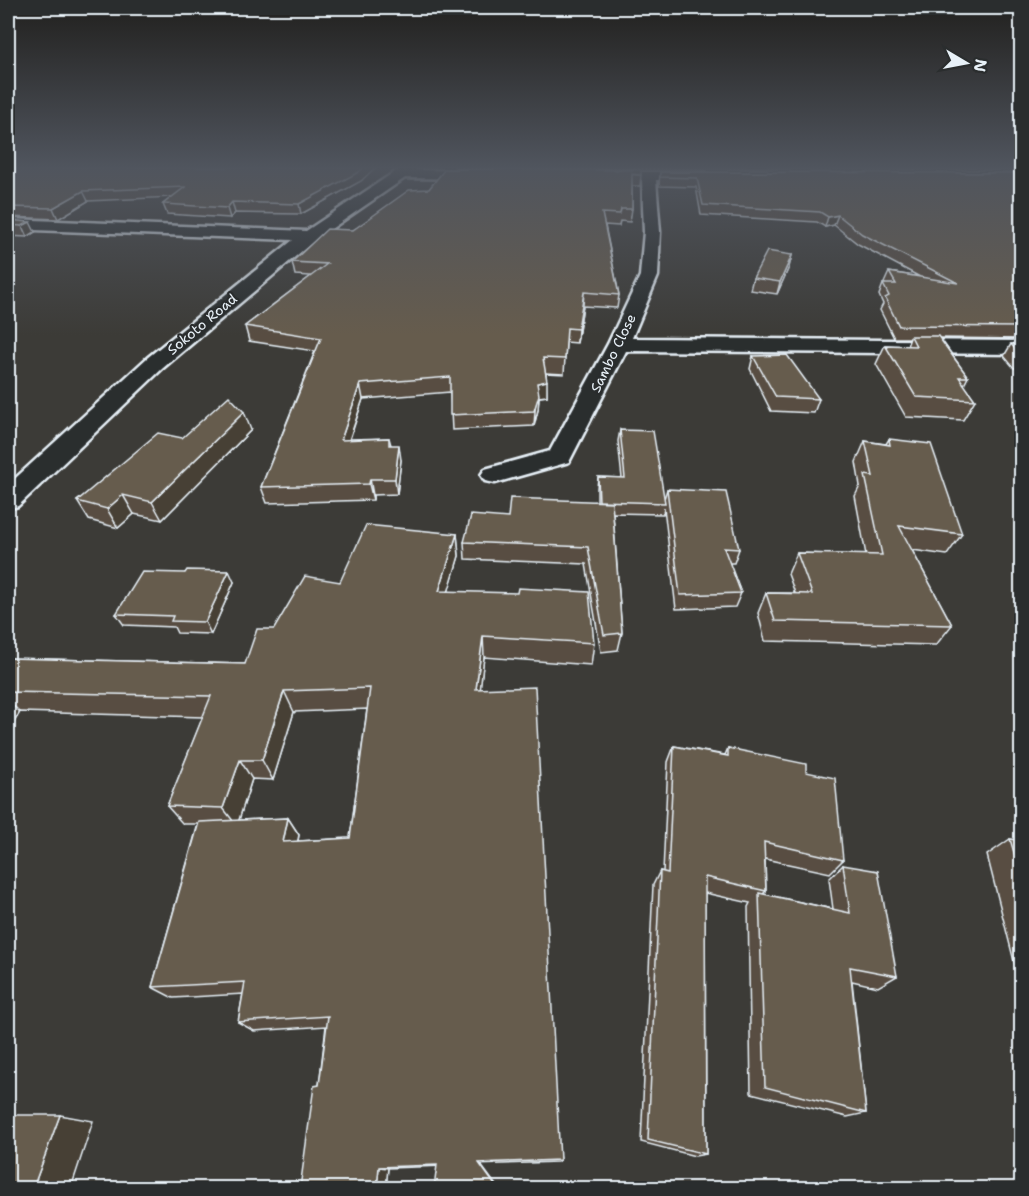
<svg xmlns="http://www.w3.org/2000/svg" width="1029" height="1196" viewBox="0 0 1029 1196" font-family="'Shantell Sans',sans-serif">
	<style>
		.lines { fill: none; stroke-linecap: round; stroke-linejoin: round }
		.minor-casing { stroke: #e8f1f8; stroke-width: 5 }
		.minor { fill: #2a2d2e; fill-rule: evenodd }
		.wall { fill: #584e42; stroke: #e8f1f8; stroke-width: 1.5; fill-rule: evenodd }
		.shaded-wall { fill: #474036; stroke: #e8f1f8; stroke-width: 1.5 }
		.building { fill: #665b4d; stroke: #e8f1f8; stroke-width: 1.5 }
		.labels { text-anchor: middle; stroke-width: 4.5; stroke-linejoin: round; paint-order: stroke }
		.far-street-label { font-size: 14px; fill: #e8f1f8; stroke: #2a2d2e }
	</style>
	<rect width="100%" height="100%" fill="#3c3b37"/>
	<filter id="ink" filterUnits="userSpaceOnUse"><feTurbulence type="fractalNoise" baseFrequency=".0167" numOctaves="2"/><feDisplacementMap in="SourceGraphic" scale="12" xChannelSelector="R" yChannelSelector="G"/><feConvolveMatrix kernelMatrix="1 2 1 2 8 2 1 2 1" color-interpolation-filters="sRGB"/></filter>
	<g filter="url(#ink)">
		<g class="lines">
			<g class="minor-casing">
				<g id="minor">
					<polygon points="402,167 418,167 416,170 486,171 493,175 486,179 405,178 315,240 163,368 18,506 8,509 8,485 147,358 293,240 8,229 8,219 306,231"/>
					<polygon points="597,172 705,172 712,176 705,180 656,180 660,232 658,276 632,338 1022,341 1022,354 626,351 569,462 495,483 485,481 481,475 485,469 550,451 608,344 640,276 644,232 642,180 592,179 590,176"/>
				</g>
			</g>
			<use href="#minor" class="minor"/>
		</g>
		<g class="wall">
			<polygon points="8,167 361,181 301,214 235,213 230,218 167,214 163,204 172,197 88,201 58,219 8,217"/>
			<polygon points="455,167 1022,167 1022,170 455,168"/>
			<polygon points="445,169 641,175 640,186 632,186 632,209 630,222 620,221 619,226 605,225 619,295 617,308 583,306 577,343 566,342 564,374 546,373 547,396 539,397 538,410 534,426 452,430 450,392 363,399 350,439 389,438 391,445 401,460 397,494 373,495 373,500 267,503 261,487 315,351 249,341 245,326 311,276 295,275 292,262 353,230 429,189"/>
			<polygon points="660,172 1022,173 1022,339 940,338 968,377 964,385 975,400 963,420 906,417 876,364 885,345 907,346 910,338 894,338 880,310 883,304 879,295 883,284 885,284 884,283 889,272 920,277 858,244 834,225 825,227 817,222 701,215 696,187 659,186"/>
			<polygon points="8,220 35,232 27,237 8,236"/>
			<polygon points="792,255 789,267 777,294 750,290 753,278"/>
			<polygon points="1011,344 1022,344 1022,369 1014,368 1004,356"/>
			<polygon points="753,356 819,399 814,413 771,411 750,369"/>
			<polygon points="251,430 162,520 134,514 118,528 89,520 77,501 182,438"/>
			<polygon points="620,430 664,499 667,489 739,549 734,563 729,563 741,593 735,607 676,609 664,508 663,514 613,513 622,633 618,650 601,652 586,564 465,559 464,542 508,518 597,501 597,488 598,477 622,478 618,441"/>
			<polygon points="889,439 962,534 947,555 912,550 952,625 936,645 765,641 758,613 766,593 795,593 788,574 797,553 866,555 855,496 860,486 856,462 865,441 886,444"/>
			<path d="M457,534L459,556L448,592L594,643L591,665L484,657L480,689L560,1160L557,1162L388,1168L386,1188L319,1085L326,1026L254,1031L238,1022L243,994L173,998L152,987L198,824H183L167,806L203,717L20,712L8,732V658L245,664L274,629L340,582ZM367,709L350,838L298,841L299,835L288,818L239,820L252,779L273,780L294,712Z"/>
			<polygon points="185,573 234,582 211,634 177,633 174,627 124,625 116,614"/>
			<polygon points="674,746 725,755 728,748 806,772 843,860 830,873 765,859 766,891 763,894 833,909 829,879 843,865 897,976 878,987 852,981 866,1113 847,1117 751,1093 748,907 750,903 705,893 706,1154 695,1156 641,1142 653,885 660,871 663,872 668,762"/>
			<polygon points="1010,839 1022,841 1022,978 1018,977 987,855"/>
		</g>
		<g class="shaded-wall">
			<polygon points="364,167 376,167 361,181 301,214 299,204"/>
			<polygon points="83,191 88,201 58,219 53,208"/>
			<polygon points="232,202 235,213 230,218 227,208"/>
			<polygon points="838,215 834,225 825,227 828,217"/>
			<polygon points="30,222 35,232 27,237 22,226"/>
			<polygon points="792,255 789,267 777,294 780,282"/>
			<polygon points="584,292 583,306 577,343 578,329"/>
			<polygon points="547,381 547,396 539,397 538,410 534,426 537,383"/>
			<polygon points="360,384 363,399 344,455 341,440"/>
			<polygon points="244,412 251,430 162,520 152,502"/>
			<polygon points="399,445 401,460 397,494 395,479"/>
			<polygon points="370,479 373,495 373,500 369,484"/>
			<polygon points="123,495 134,514 118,528 107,509"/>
			<polygon points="457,534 459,556 442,613 439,591"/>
			<polygon points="229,571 234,582 211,634 205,622"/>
			<polygon points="483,636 484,657 478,709 476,689"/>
			<polygon points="284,691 294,712 273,780 262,760"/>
			<polygon points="8,701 20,712 8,732"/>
			<polygon points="240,760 252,779 237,826 223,808"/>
			<polygon points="288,818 299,835 294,858 283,842"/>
			<polygon points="60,1115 93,1121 71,1188 33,1188"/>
			<polygon points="479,1163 481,1165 498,1188 497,1188"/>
			<polygon points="379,1167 388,1168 386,1188 377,1188"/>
		</g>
		<g class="building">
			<polygon points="8,167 364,167 359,172 299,204 232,202 227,208 163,204 185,187 83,191 53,208 8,207"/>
			<polygon points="445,169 641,170 641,175 632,174 632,209 621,209 620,214 602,213 619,295 584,292 578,329 567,328 565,359 543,358 547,381 537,383 539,395 534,411 450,415 450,377 360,384 341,440 389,438 389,445 399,445 395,479 370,479 369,484 261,487 321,338 245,326 327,264 292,262 327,229 353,230 409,190 429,189"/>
			<polygon points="660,172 1022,173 1022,327 899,326 885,298 889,296 883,284 896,284 889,272 958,283 862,234 838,215 828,217 820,212 703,205 697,178 660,177"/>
			<polygon points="8,220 30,222 22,226 8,225"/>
			<polygon points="767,251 792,255 780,282 753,278"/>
			<polygon points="911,336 938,336 968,377 959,377 975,400 916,397 885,345 916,346"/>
			<polygon points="1011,344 1022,344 1022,356 1021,356"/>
			<polygon points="787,355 819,399 776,397 753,356"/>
			<polygon points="229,396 244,412 152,502 123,495 107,509 77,501 158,433 182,438"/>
			<polygon points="620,430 653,431 665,503 599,501 598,477 625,478"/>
			<polygon points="889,439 931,444 962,534 899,526 952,625 775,621 766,593 812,594 797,553 882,555 865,475 873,476 865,441 890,445"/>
			<polygon points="667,489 726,492 739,549 724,548 741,593 680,595"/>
			<polygon points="510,498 612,502 622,633 604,635 588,547 464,542 471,515 508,518"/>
			<polygon points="366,525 457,534 439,591 517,593 518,588 589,592 594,643 483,636 476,689 535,687 560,1160 479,1163 497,1188 434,1188 437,1165 379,1167 377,1188 300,1188 314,1086 319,1085 328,1016 238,1022 245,982 152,987 199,822 288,818 283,842 350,838 370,688 284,691 262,760 240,760 223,808 167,806 211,696 8,692 8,658 245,664 257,629 274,629 305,576 340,582"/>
			<polygon points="187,570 229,571 205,622 171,621 173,616 116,614 142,572 185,573"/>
			<polygon points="674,746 728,756 728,748 806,764 806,772 835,778 843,860 764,842 766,891 705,877 706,1154 648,1140 660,871 668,873"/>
			<polygon points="1010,839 1022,841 1022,880"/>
			<polygon points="843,865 878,871 897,976 850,967 866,1113 765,1087 759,893 850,913"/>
			<polygon points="8,1115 60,1115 33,1188 8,1188"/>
		</g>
	</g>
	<linearGradient id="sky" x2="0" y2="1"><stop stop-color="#21201e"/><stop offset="0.5" stop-color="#50555e"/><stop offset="1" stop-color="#50555e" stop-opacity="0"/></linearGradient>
	<rect width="1029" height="335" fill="url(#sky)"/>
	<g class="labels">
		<g class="far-street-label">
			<text transform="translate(202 324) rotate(-40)" y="5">Sokoto Road</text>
			<text transform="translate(613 353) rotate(-64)" y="5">Sambo Close</text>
		</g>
	</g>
	<rect width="1029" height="1196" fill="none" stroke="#2a2d2e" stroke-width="30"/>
	<rect x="15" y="15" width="999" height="1166" fill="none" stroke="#e8f1f8" stroke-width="2" filter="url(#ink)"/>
	<g transform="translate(966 63) rotate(100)" stroke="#2a2d2e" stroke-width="4.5" paint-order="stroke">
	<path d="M0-4.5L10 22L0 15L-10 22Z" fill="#e8f1f8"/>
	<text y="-9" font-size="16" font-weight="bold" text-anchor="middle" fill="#e8f1f8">N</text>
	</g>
</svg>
